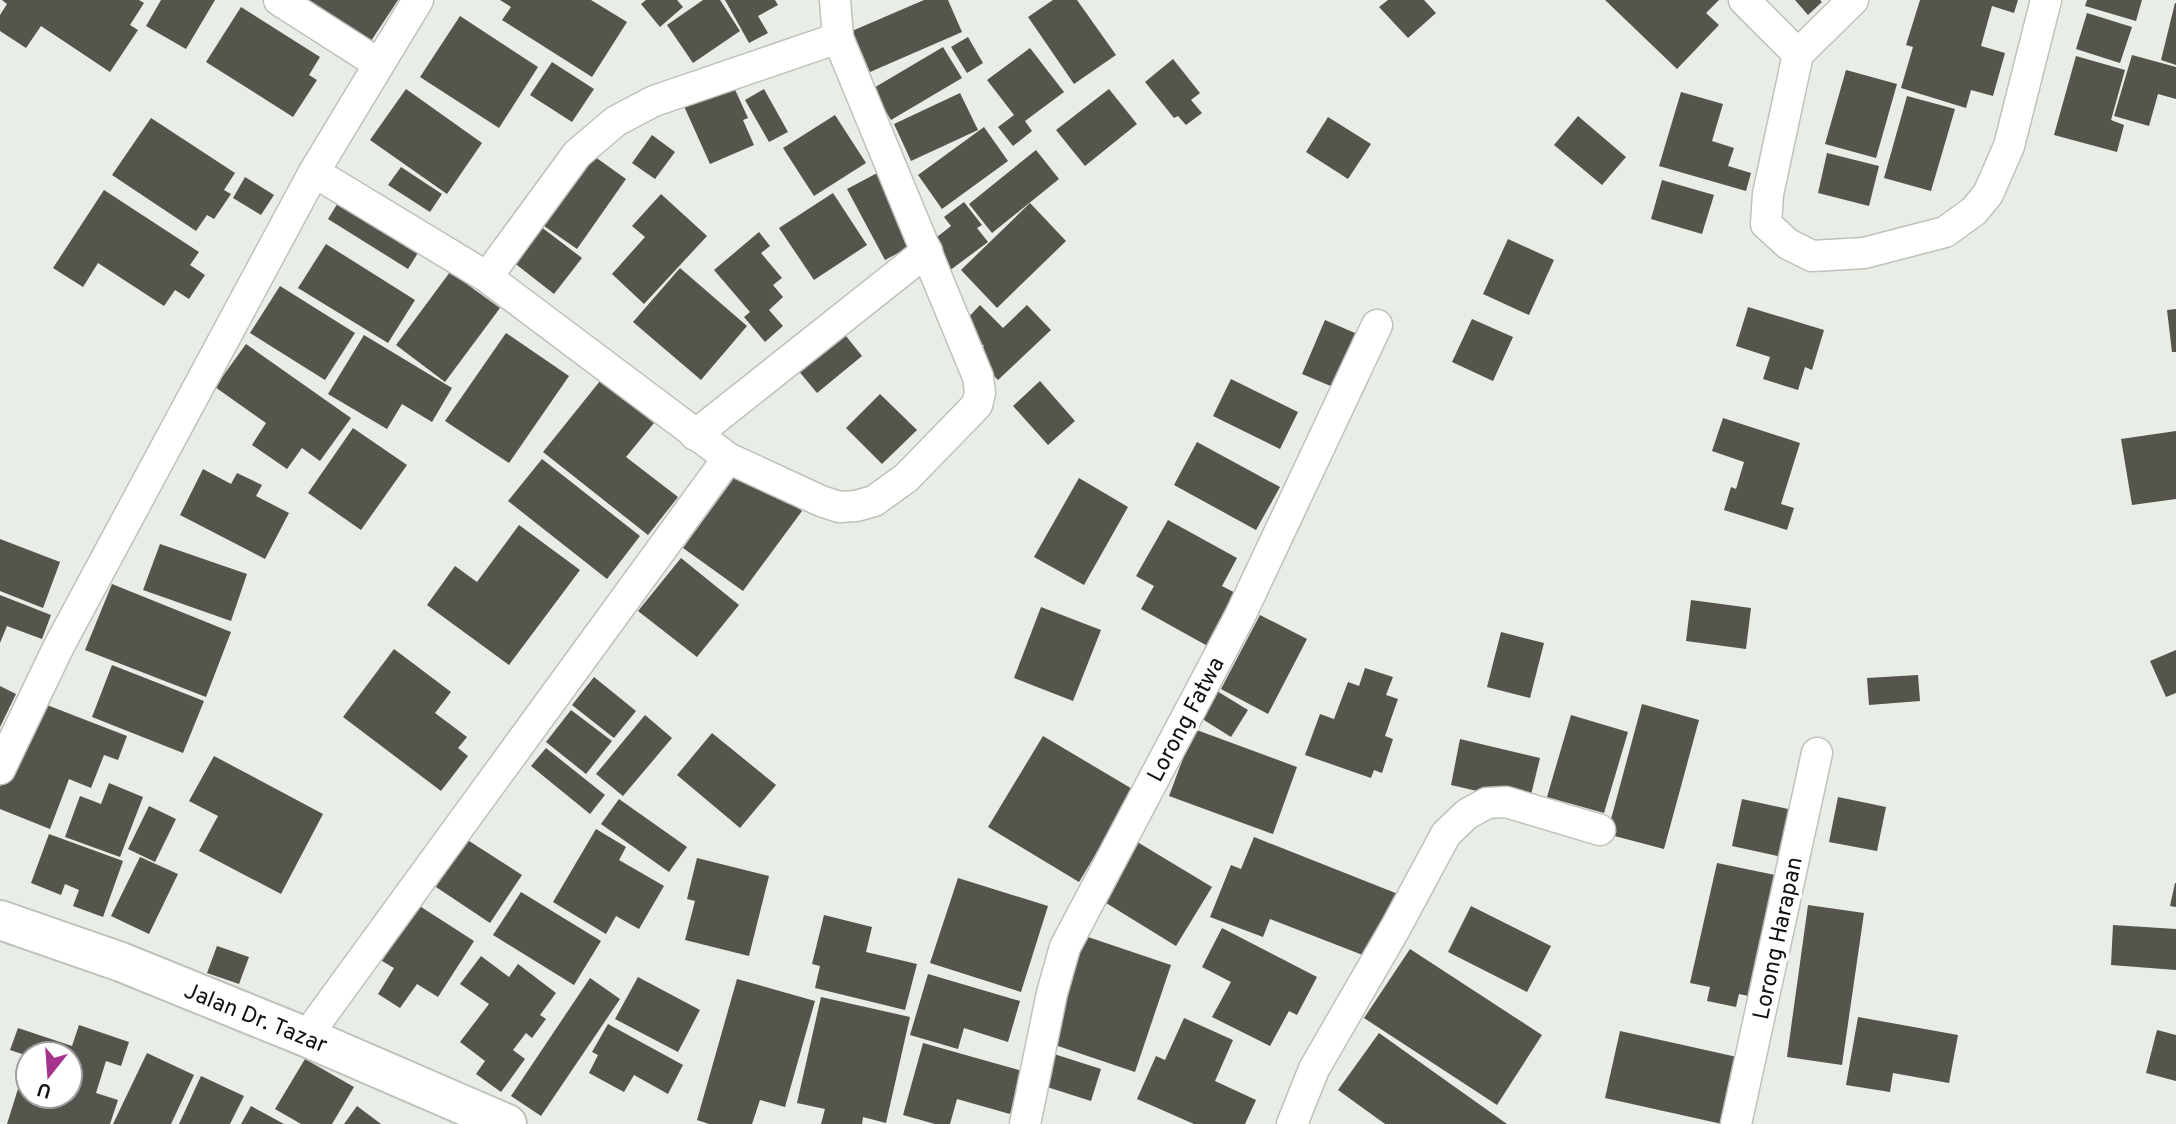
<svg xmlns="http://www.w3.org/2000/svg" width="2176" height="1124" viewBox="0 0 2176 1124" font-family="Overpass,sans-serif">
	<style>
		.building { fill: #55544d }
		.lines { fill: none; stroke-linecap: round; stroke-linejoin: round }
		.street-casing { stroke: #bdc2ba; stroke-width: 33 }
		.secondary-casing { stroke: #bdc2ba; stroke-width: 42 }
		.street { stroke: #fff; stroke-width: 30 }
		.secondary { stroke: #fff; stroke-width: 38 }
		.labels { text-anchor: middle; stroke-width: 7; stroke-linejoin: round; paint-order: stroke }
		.street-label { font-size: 23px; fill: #0f110e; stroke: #fff }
	</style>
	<rect width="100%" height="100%" fill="#e8ede5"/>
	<g class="building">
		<polygon points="2,0 139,0 144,3 130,25 138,30 110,72 41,26 26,48 0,31 0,15 7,4"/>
		<polygon points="161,0 215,0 186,49 146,26"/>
		<polygon points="309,0 398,0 371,41"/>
		<polygon points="500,0 591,0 627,22 592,77 502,20 511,7"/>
		<polygon points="646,0 677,0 683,7 660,27 641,4"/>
		<polygon points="703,0 720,0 740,31 693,63 667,25"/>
		<polygon points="725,0 775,0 778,5 758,16 768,33 749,43"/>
		<polygon points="924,0 948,0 962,32 870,72 852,31"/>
		<polygon points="1053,0 1077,0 1116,55 1074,84 1028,17"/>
		<polygon points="1388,0 1424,0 1436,13 1408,38 1379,7"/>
		<polygon points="1605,0 1719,0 1706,13 1719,25 1677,69"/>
		<polygon points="1795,0 1820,0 1822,2 1808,15"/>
		<polygon points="1920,0 2018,0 2014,13 1992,6 1981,46 2005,53 1993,96 1971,90 1966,108 1901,88 1913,47 1906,45"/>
		<polygon points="2087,0 2142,0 2136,21 2085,6"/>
		<polygon points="2175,3 2176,3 2176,65 2161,60"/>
		<polygon points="241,7 320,57 309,75 317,80 293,117 206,62"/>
		<polygon points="2087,13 2132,27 2120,63 2076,49"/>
		<polygon points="460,16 538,67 499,128 420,77"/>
		<polygon points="968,37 983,63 967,73 951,47"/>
		<polygon points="943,47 962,78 891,120 872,89"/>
		<polygon points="1030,48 1064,92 1025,121 1032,131 1013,146 998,127 1014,115 987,80"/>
		<polygon points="2132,55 2176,67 2176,99 2158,94 2149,126 2114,116"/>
		<polygon points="2076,56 2125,70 2111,120 2124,125 2117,152 2054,135"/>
		<polygon points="1173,59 1200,93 1191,100 1202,113 1186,125 1178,116 1174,118 1145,82"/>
		<polygon points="552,62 594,89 572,122 530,95"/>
		<polygon points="1846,70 1897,84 1876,158 1825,144"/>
		<polygon points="732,83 748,118 743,120 754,145 710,164 683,104"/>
		<polygon points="406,89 482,143 447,194 370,140"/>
		<polygon points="764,89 788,132 769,142 745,100"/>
		<polygon points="1109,89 1137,124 1085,166 1056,130"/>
		<polygon points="1681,92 1723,104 1712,141 1734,148 1728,166 1751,173 1746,191 1659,166"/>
		<polygon points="960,93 978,130 911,161 894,124"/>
		<polygon points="1907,96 1955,109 1931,191 1884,178"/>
		<polygon points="835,115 866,163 814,196 783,148"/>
		<polygon points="1578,116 1626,157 1602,185 1554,145"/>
		<polygon points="1328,117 1371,144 1348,179 1306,152"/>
		<polygon points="151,118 235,173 224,190 231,194 214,219 207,215 196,231 112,175"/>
		<polygon points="984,127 1008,161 942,209 918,175"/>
		<polygon points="652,135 675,152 655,179 632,163"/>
		<polygon points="584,149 626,179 577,249 534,219"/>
		<polygon points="1036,150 1059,179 992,233 969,204"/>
		<polygon points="1827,153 1879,166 1869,206 1818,193"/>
		<polygon points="401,167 442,194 430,212 388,185"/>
		<polygon points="881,171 919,242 885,260 847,189"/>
		<polygon points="245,177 274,195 261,215 233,198"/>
		<polygon points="1662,180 1714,195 1702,234 1651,219"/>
		<polygon points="104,190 199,252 190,265 205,275 189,299 175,290 164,306 98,263 83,287 53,268"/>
		<polygon points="344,193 424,243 408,269 328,219"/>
		<polygon points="833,193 867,245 814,280 779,228"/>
		<polygon points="661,194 707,236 644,304 612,274 645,237 632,226"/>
		<polygon points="964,202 982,225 977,228 988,242 949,271 928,244 951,226 944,217"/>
		<polygon points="1030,203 1066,241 997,308 961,270"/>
		<polygon points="532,220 582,258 554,294 504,255"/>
		<polygon points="759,232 770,246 761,253 782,278 773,285 783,297 769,310 783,326 765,342 744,317 750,312 714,270"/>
		<polygon points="1508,239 1554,260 1529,315 1483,294"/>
		<polygon points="326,244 415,300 388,343 298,288"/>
		<polygon points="680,268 747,326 701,380 633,322"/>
		<polygon points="450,272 500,308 445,382 396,345"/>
		<polygon points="280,286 355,333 325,380 250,333"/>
		<polygon points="980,305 1003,328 1027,305 1051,330 998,380 974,355 984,346 962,324"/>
		<polygon points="1748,307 1824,330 1812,370 1805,367 1798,390 1763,379 1770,357 1736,346"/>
		<polygon points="2176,309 2176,352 2172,352 2167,310"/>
		<polygon points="1472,319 1513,337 1493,381 1452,362"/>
		<polygon points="1325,320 1355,333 1333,387 1302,374"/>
		<polygon points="838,326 862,356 817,393 792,363"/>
		<polygon points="506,333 569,376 509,463 445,421"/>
		<polygon points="364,335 452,388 432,422 402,404 387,429 328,394"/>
		<polygon points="246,344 351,418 320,461 302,448 287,469 252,445 266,423 215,387"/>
		<polygon points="1231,379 1298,412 1280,449 1213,416"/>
		<polygon points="600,381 654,423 626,457 678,497 648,535 543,452"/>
		<polygon points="1040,381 1075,421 1048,445 1013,406"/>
		<polygon points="880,394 917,430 882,464 846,428"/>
		<polygon points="1723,418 1800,443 1781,504 1794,508 1787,530 1724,510 1731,487 1736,489 1744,462 1712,451"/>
		<polygon points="353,428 407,465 361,530 308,493"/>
		<polygon points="2176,431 2176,499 2132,505 2121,439"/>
		<polygon points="1197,442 1280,487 1256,530 1174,485"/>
		<polygon points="542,459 640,536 607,579 508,501"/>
		<polygon points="742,467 802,511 743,591 683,548"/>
		<polygon points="203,469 231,484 237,473 262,485 256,496 289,513 265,559 180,515"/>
		<polygon points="1079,478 1128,507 1084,585 1034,557"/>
		<polygon points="1168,520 1237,558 1222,586 1243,597 1213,649 1141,609 1154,586 1136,576"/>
		<polygon points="519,525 580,570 509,665 427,605 455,566 477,582"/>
		<polygon points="0,539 60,562 43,608 0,591"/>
		<polygon points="160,544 247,574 231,621 143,590"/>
		<polygon points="681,558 739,605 697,657 638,611"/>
		<polygon points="112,584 231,632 206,697 85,650"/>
		<polygon points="0,595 51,615 42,639 7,626 0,643"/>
		<polygon points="1691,600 1751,608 1746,649 1686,641"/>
		<polygon points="1041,607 1101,630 1073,701 1014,678"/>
		<polygon points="1260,615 1307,639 1268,714 1221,689"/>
		<polygon points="1501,632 1544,643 1530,698 1487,687"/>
		<polygon points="394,649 451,692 435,713 467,737 458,748 468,756 441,791 343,717"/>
		<polygon points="2176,650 2176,693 2166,697 2150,661"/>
		<polygon points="112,665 204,701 183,753 92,717"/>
		<polygon points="1365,668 1393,677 1386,695 1398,699 1385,736 1393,739 1382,773 1374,770 1371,778 1305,755 1320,714 1334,719 1348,682 1359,686"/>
		<polygon points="1918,675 1920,701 1869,705 1867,678"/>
		<polygon points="594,677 636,711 614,738 572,705"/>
		<polygon points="0,686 16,694 0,727"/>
		<polygon points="1212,688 1248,710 1231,737 1196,715"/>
		<polygon points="34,700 127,736 118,760 104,755 91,788 69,779 50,829 0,809 0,787"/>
		<polygon points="1642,704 1699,720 1664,849 1607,834"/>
		<polygon points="571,710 612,741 586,774 546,742"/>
		<polygon points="645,715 672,738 623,796 596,774"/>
		<polygon points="1571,715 1628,732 1604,813 1547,797"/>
		<polygon points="1194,729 1297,767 1273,834 1169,796"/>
		<polygon points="712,733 776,785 740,828 677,775"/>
		<polygon points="1043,736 1134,790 1079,882 988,827"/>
		<polygon points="1460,739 1540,758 1529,803 1451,785"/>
		<polygon points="546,748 605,795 590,814 531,766"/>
		<polygon points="214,756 323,814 281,894 199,851 218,816 189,801"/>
		<polygon points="109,783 143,797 120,857 65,837 80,796 101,804"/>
		<polygon points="1838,797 1886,807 1877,851 1829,842"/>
		<polygon points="619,799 687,847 669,872 601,824"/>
		<polygon points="1742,799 1797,811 1787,858 1732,846"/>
		<polygon points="149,806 176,819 155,862 128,849"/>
		<polygon points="596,829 626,847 619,860 664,886 639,929 616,916 606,934 553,902"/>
		<polygon points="49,834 123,861 103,917 73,906 79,890 65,884 61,895 31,883"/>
		<polygon points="1254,837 1398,894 1373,959 1270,919 1263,937 1210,917 1231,865 1241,869"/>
		<polygon points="466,839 522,875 490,923 436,887"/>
		<polygon points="1134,840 1212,887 1176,946 1098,898"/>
		<polygon points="140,857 178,874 149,934 111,916"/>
		<polygon points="697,858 769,876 749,956 685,940 695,901 687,899"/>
		<polygon points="1717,863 1785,877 1758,998 1739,994 1736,1007 1707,1001 1710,987 1690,983"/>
		<polygon points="958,878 1048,906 1021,992 930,963"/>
		<polygon points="2175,883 2176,883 2176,907 2170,906"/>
		<polygon points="521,892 601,941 574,985 493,935"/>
		<polygon points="418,905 474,941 438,997 417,984 400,1008 378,994 394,968 382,961"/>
		<polygon points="1808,905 1864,913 1842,1065 1787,1057"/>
		<polygon points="1471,906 1551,946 1527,992 1448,952"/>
		<polygon points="824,915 872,927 866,952 917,964 905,1010 815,988 820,966 812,964"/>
		<polygon points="2113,925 2176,929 2176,970 2111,965"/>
		<polygon points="1222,928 1317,977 1297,1015 1289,1011 1270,1046 1212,1017 1231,982 1202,967"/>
		<polygon points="1085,936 1171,965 1135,1072 1049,1043"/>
		<polygon points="217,946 249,957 239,984 207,973"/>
		<polygon points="1410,949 1542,1035 1497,1105 1364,1018"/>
		<polygon points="481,956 509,977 518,964 556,993 540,1015 546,1019 532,1038 526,1033 513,1050 525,1059 501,1092 476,1074 485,1061 460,1042 489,1004 460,984"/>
		<polygon points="928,974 1020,1001 1008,1042 964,1028 958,1049 910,1035"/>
		<polygon points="638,977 700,1010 678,1052 615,1019"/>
		<polygon points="590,978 620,999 541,1116 511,1096"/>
		<polygon points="737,979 815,1001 785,1107 760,1100 752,1124 709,1124 697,1120"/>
		<polygon points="821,997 910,1017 886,1123 863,1117 862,1124 821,1124 825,1109 797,1103"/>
		<polygon points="1858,1017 1958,1035 1949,1083 1893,1073 1890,1092 1846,1085"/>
		<polygon points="1184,1018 1233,1040 1215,1081 1256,1100 1245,1124 1194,1124 1137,1099 1156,1056 1165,1060"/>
		<polygon points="608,1024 683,1065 668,1094 634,1075 624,1092 589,1073 598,1055 592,1052"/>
		<polygon points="79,1025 129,1042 121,1066 106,1061 96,1093 118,1100 110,1124 7,1124 27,1060 28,1096 70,1096 70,1054 28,1054 28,1056 10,1050 18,1028 72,1046"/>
		<polygon points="2157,1030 2176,1035 2176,1081 2146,1073"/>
		<polygon points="1620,1031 1737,1057 1722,1124 1605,1098"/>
		<polygon points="1379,1033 1507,1124 1385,1124 1338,1090"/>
		<polygon points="923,1043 1022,1071 1010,1114 957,1099 950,1124 935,1124 903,1115"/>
		<polygon points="147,1053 194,1075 171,1124 113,1124"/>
		<polygon points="1054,1054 1101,1069 1091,1101 1044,1086"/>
		<polygon points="305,1059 354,1087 332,1124 301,1124 275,1109"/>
		<polygon points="201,1076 244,1096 230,1124 179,1124"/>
		<polygon points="251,1106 284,1124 241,1124"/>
		<polygon points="357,1106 381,1124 344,1124"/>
	</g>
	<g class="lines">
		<g class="street-casing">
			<g id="street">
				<polyline points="279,0 379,64"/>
				<polyline points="1744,0 1798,54 1853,0"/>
				<polyline points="1798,54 1768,194 1766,224 1788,244 1812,256 1864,253 1945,232 1974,211 1988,194 2009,146 2046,0"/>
				<polyline points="314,172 487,277 728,458 821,501 839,507 856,506 874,501 906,478 977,405 980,393 978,377 838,38 835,0"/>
				<polyline points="487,277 577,154 616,121 654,101 838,38"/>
				<polyline points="695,435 927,251"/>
				<polyline points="0,769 59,646 314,172 418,0"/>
				<polyline points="306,1037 728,458"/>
				<polyline points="1025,1124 1052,993 1065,947 1240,616 1377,325"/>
				<polyline points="1292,1124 1314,1069 1396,927 1446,834 1467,814 1487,803 1506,802 1600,830"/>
				<polyline points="1736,1124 1817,753"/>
			</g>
		</g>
		<g class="secondary-casing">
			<polyline id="secondary" points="0,920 121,962 306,1037 507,1124"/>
		</g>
		<use href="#street" class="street"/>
		<use href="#secondary" class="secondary"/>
	</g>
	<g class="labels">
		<g class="street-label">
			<text transform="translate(1185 719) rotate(-62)" y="8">Lorong Fatwa</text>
			<text transform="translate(1777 938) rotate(-78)" y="8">Lorong Harapan</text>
			<text transform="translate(256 1017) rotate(22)" y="8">Jalan Dr. Tazar</text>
		</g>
	</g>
	<g transform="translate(49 1075) rotate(197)"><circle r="33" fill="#ffffff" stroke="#9fa09f" stroke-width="2"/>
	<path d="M0-5L12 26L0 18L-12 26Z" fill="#a5338d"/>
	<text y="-10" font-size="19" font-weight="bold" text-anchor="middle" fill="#0f110e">U</text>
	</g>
</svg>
